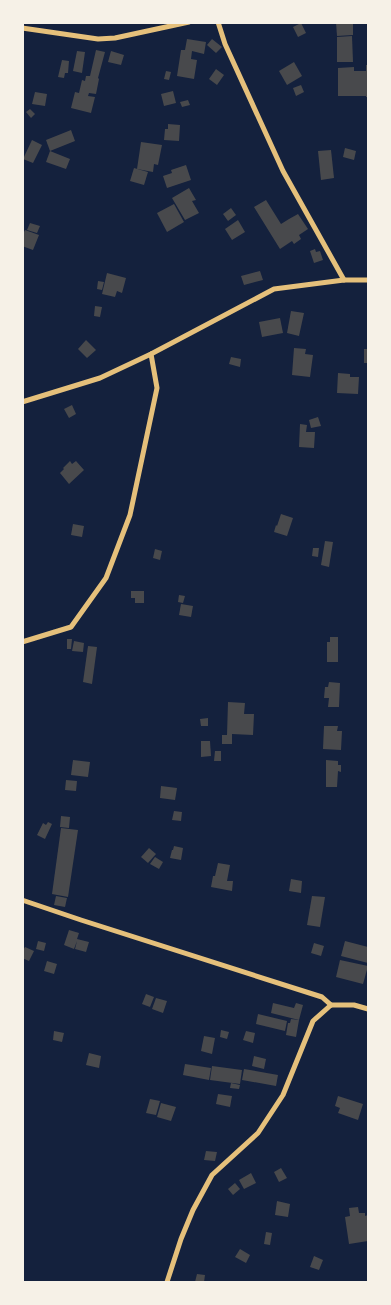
<svg xmlns="http://www.w3.org/2000/svg" width="391" height="1305" viewBox="0 0 391 1305" font-family="'Fira Sans',sans-serif">
	<style>
		.building { fill: #48494c }
		.lines { fill: none; stroke-linecap: round; stroke-linejoin: round }
		.minor { stroke: #e5c07b; stroke-width: 5 }
	</style>
	<rect width="100%" height="100%" fill="#14213d"/>
	<g class="building">
		<polygon points="336,22 353,22 353,35 337,36"/>
		<polygon points="301,23 306,33 298,37 293,27"/>
		<polygon points="352,36 353,62 337,62 337,37"/>
		<polygon points="187,39 206,42 204,54 192,51 191,59 197,60 194,79 177,76 181,50 185,50"/>
		<polygon points="212,39 222,47 216,53 207,45"/>
		<polygon points="96,50 105,52 98,78 99,79 96,94 89,93 88,96 95,97 91,113 71,108 75,92 79,93 82,80 85,81 86,76 90,76"/>
		<polygon points="77,51 85,52 82,73 73,71"/>
		<polygon points="111,51 124,55 121,65 108,62"/>
		<polygon points="62,60 69,61 68,73 65,73 64,78 58,77"/>
		<polygon points="294,62 302,76 287,85 279,71"/>
		<polygon points="366,65 368,65 368,97 366,97 366,96 338,96 338,68 354,67 354,71 366,71"/>
		<polygon points="216,69 224,75 217,85 209,79"/>
		<polygon points="166,71 171,72 169,80 164,79"/>
		<polygon points="301,85 304,92 296,96 293,88"/>
		<polygon points="173,91 176,103 164,106 161,94"/>
		<polygon points="35,92 47,94 45,106 32,104"/>
		<polygon points="188,100 190,105 182,107 180,102"/>
		<polygon points="30,109 35,114 31,118 26,112"/>
		<polygon points="168,124 180,125 179,141 164,140 165,129 168,129"/>
		<polygon points="71,130 75,141 50,151 46,140"/>
		<polygon points="32,140 42,145 33,163 23,159"/>
		<polygon points="141,142 162,145 158,165 154,164 153,172 137,169"/>
		<polygon points="345,148 356,151 354,160 343,157"/>
		<polygon points="331,150 334,178 321,180 318,151"/>
		<polygon points="50,151 70,159 66,169 46,162"/>
		<polygon points="186,165 191,180 167,188 163,176 172,173 171,170"/>
		<polygon points="134,168 148,172 144,185 130,181"/>
		<polygon points="189,188 196,200 192,201 199,213 185,220 172,198"/>
		<polygon points="266,200 281,224 289,219 295,228 289,219 298,214 308,229 299,235 301,239 294,244 292,241 280,249 254,207"/>
		<polygon points="174,204 184,222 167,232 157,213"/>
		<polygon points="231,208 236,215 228,221 223,214"/>
		<polygon points="238,220 245,232 232,240 225,229"/>
		<polygon points="30,223 40,226 37,233 27,230"/>
		<polygon points="25,230 39,235 33,250 22,246 22,236"/>
		<polygon points="315,249 316,252 320,251 323,260 314,263 310,251"/>
		<polygon points="260,271 263,280 244,285 241,276"/>
		<polygon points="107,273 126,278 122,293 117,291 115,297 102,294"/>
		<polygon points="98,281 104,282 102,290 97,289"/>
		<polygon points="95,306 102,307 100,317 94,316"/>
		<polygon points="291,311 304,313 299,336 287,333"/>
		<polygon points="280,318 283,333 262,337 259,322"/>
		<polygon points="86,340 96,350 87,358 78,349"/>
		<polygon points="294,348 306,349 305,354 313,355 310,377 292,375"/>
		<rect x="364" y="349" width="4" height="14"/>
		<polygon points="231,357 241,359 240,367 229,364"/>
		<polygon points="338,373 350,374 350,377 359,377 358,394 337,393"/>
		<polygon points="72,405 76,414 69,418 64,409"/>
		<polygon points="318,417 321,426 311,428 309,420"/>
		<polygon points="300,424 307,425 306,432 315,432 314,448 299,447"/>
		<polygon points="70,461 72,464 76,461 84,470 69,484 60,473 64,469 63,468"/>
		<polygon points="281,514 293,518 287,536 274,532 276,525 277,526"/>
		<polygon points="73,524 84,526 82,537 71,535"/>
		<polygon points="325,541 333,542 329,567 321,565"/>
		<polygon points="313,548 319,548 318,557 312,556"/>
		<polygon points="155,549 162,551 160,560 153,558"/>
		<polygon points="131,591 144,591 144,603 135,603 135,598 131,598"/>
		<polygon points="179,595 185,596 183,603 178,602"/>
		<polygon points="181,604 193,606 191,617 179,615"/>
		<polygon points="330,637 338,637 338,662 327,662 327,642 330,642"/>
		<polygon points="67,639 72,639 71,649 67,649"/>
		<polygon points="74,641 84,643 83,652 72,651"/>
		<polygon points="88,646 97,647 92,684 83,682"/>
		<polygon points="329,682 340,683 339,707 328,707 329,698 324,698 325,687 328,687"/>
		<polygon points="228,702 245,703 244,714 254,714 253,735 232,734 232,744 222,744 222,735 227,735"/>
		<polygon points="208,718 208,726 201,726 200,719"/>
		<polygon points="324,726 338,726 337,731 342,731 341,750 323,749"/>
		<polygon points="201,741 210,741 211,756 201,757"/>
		<polygon points="215,751 221,751 221,761 214,761"/>
		<polygon points="73,760 90,762 88,777 71,775"/>
		<polygon points="326,760 338,761 338,765 341,765 341,772 338,771 337,787 326,787"/>
		<polygon points="66,780 77,781 76,791 65,790"/>
		<polygon points="161,786 177,788 175,800 160,798"/>
		<polygon points="174,811 182,812 181,821 172,820"/>
		<polygon points="61,816 70,817 69,828 60,827"/>
		<polygon points="48,822 52,824 45,839 37,835 43,823 46,825"/>
		<polygon points="61,828 78,830 68,897 52,894"/>
		<polygon points="174,846 183,848 181,860 170,858 172,850 173,850"/>
		<polygon points="149,848 156,854 148,863 141,857"/>
		<polygon points="155,857 163,862 159,869 150,864"/>
		<polygon points="218,863 230,865 227,881 233,881 232,891 211,887 213,876 215,876"/>
		<polygon points="291,879 302,881 301,893 289,891"/>
		<polygon points="56,896 67,898 65,907 54,905"/>
		<polygon points="312,896 325,897 320,927 307,925"/>
		<polygon points="69,930 79,933 77,939 89,942 86,952 75,949 77,941 74,949 64,945"/>
		<polygon points="38,941 46,943 44,951 36,949"/>
		<polygon points="345,941 368,947 368,963 341,956"/>
		<polygon points="314,943 324,946 321,956 311,953"/>
		<polygon points="25,947 34,951 29,961 22,958 22,952"/>
		<polygon points="340,960 368,966 363,984 336,977"/>
		<polygon points="47,961 57,964 54,974 44,971"/>
		<polygon points="146,994 154,997 150,1007 142,1004"/>
		<polygon points="156,998 167,1001 163,1013 152,1009"/>
		<polygon points="273,1003 294,1008 296,1003 303,1005 299,1020 271,1013"/>
		<polygon points="258,1014 287,1021 285,1031 256,1024"/>
		<polygon points="291,1019 299,1020 296,1037 286,1035 288,1023 290,1023"/>
		<polygon points="221,1030 229,1032 227,1039 220,1037"/>
		<polygon points="54,1031 64,1033 62,1042 53,1040"/>
		<polygon points="246,1031 255,1033 253,1043 243,1040"/>
		<polygon points="204,1036 215,1038 212,1054 201,1051"/>
		<polygon points="89,1053 101,1056 99,1068 86,1065"/>
		<polygon points="254,1056 266,1059 264,1069 252,1066"/>
		<polygon points="185,1064 211,1068 209,1080 183,1075"/>
		<polygon points="212,1066 242,1070 240,1084 210,1080"/>
		<polygon points="244,1069 278,1075 276,1086 242,1080"/>
		<polygon points="231,1083 240,1085 239,1089 230,1088"/>
		<polygon points="218,1094 232,1096 230,1107 216,1104"/>
		<polygon points="338,1096 363,1104 358,1120 338,1113 340,1108 335,1106"/>
		<polygon points="150,1099 160,1101 156,1115 146,1113"/>
		<polygon points="161,1103 176,1107 171,1121 157,1117"/>
		<polygon points="206,1151 217,1152 215,1161 204,1160"/>
		<polygon points="281,1168 287,1178 279,1182 274,1172"/>
		<polygon points="251,1173 256,1183 244,1189 239,1180"/>
		<polygon points="235,1183 240,1189 233,1195 228,1189"/>
		<polygon points="277,1201 290,1204 288,1217 275,1215"/>
		<polygon points="358,1207 359,1213 365,1213 365,1216 368,1215 368,1241 349,1244 345,1217 350,1216 349,1208"/>
		<polygon points="266,1232 272,1233 270,1245 264,1244"/>
		<polygon points="240,1249 250,1255 246,1263 235,1257"/>
		<polygon points="314,1256 323,1260 319,1270 310,1267"/>
		<polygon points="197,1274 205,1275 204,1282 195,1282"/>
	</g>
	<g class="lines">
		<g class="minor">
			<polyline points="218,22 225,44 283,171 344,280"/>
			<polyline points="22,28 98,39 115,38 189,22"/>
			<polyline points="22,402 100,378 151,354 274,289 344,280 368,280"/>
			<polyline points="22,642 71,627 106,578 130,515 157,388 151,354"/>
			<polyline points="22,900 81,920 322,997 331,1005"/>
			<polyline points="167,1282 181,1239 193,1210 212,1175 258,1133 283,1095 313,1021 331,1005 354,1005 368,1009"/>
		</g>
	</g>
	<rect width="391" height="1305" fill="none" stroke="#f6f1e7" stroke-width="48"/>
</svg>
